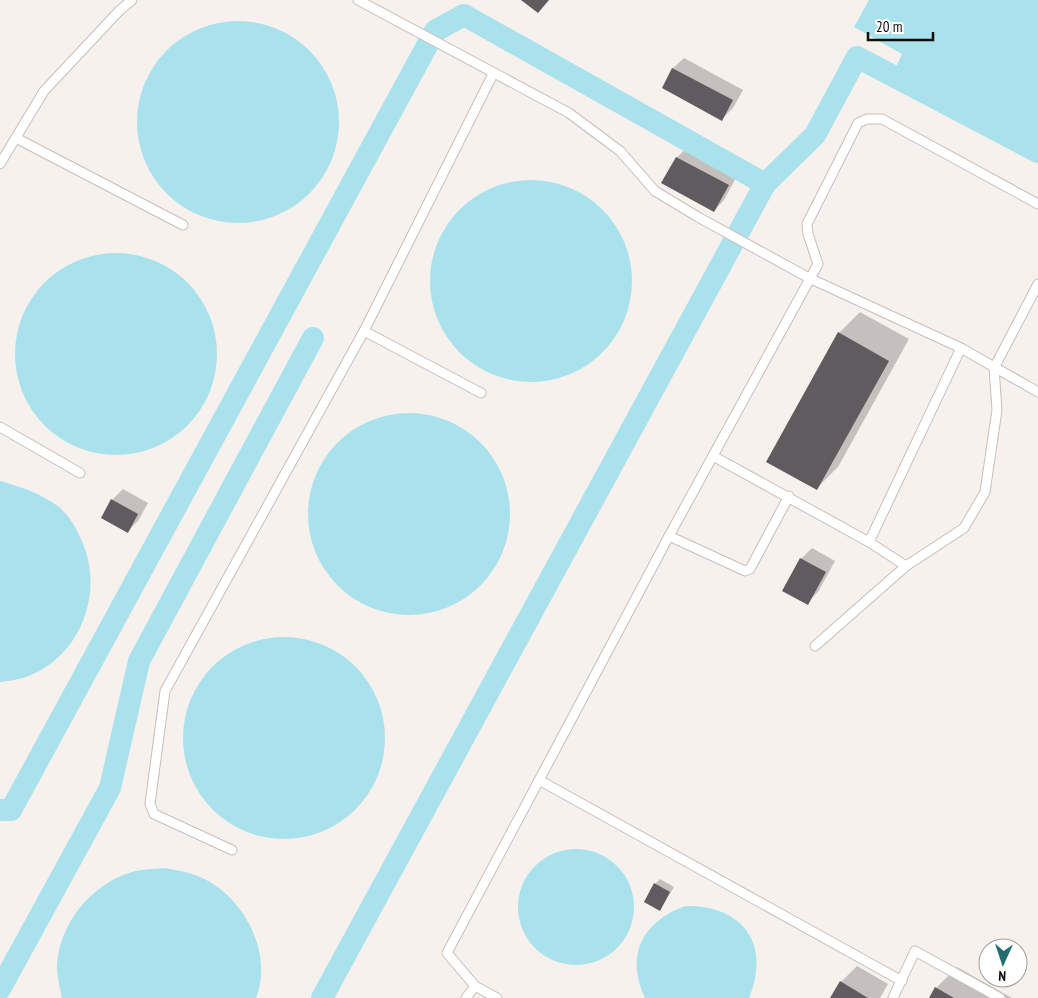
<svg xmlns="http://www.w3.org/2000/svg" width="1038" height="998" viewBox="0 0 1038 998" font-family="'PT Sans Narrow',sans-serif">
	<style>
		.water { fill: #a9e2ec }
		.shadow { fill: #0003 }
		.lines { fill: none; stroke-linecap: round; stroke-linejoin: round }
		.canal { stroke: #a9e2ec; stroke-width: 22 }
		.building { fill: #5f5b5f }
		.service-casing { stroke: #c6bfbc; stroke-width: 11 }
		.service { stroke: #fff; stroke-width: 9 }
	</style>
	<rect width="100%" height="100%" fill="#f7f1ed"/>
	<g class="water">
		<polygon points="869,0 1038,0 1038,140 1016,140 893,74 902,54 854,27"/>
		<circle cx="238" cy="122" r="101"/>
		<circle cx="531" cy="281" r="101"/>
		<circle cx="116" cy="354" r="101"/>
		<circle cx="409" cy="514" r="101"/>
		<path d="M0,481C22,487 40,493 59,507C72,518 81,536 86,552C102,602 75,662 23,678C16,680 7,681 0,682Z"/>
		<circle cx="284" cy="738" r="101"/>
		<circle cx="576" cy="907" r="58"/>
		<path d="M166,868C177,871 190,872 200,877C243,895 274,953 256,998H62C60,988 57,977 57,967C58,925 91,884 132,872C142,869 155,869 166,868Z"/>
		<path d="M685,906C743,905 771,944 749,998H645C625,955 642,922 685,906Z"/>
	</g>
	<g class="shadow">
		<polygon points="684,58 743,90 733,108 722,119 663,87 673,68"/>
		<polygon points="688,147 738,174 724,200 714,211 663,183 677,157"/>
		<polygon points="860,312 909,339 838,467 817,488 839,333"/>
		<polygon points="123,489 148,503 138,521 127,532 102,518 112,500"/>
		<polygon points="812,548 835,561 818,592 807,603 801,559"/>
		<polygon points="660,879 674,887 660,910 655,884"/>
		<polygon points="857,966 888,984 880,998 831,998 841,982"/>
		<polygon points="957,967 1012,998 931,998 936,988"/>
	</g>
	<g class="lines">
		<g class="canal">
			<polyline points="0,810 11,810 435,31 464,15 765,184 815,135 857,57 1038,152"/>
			<polyline points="0,989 110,788 139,661 313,338"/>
			<polyline points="322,998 765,184"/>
		</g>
	</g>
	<g class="building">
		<polygon points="521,0 549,0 538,13"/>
		<polygon points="672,68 733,100 722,121 662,88"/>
		<polygon points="676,157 729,185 714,212 661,183"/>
		<polygon points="838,332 889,361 817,490 766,462"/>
		<polygon points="111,499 138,514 128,533 101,518"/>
		<polygon points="800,558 826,572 808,605 782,591"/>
		<polygon points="654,883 670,892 660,911 644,902"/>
		<polygon points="840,981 868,998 830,998"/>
		<polygon points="935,987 954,998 929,998"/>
	</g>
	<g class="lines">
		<g class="service-casing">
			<g id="service">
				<polyline points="358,0 569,113 620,151 655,191 698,217 809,278 961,348 1038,392"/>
				<polyline points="16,138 183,225"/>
				<polyline points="0,164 44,91 119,11 132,0"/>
				<polyline points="364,331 481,393"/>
				<polyline points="0,427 80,473"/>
				<polyline points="713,456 869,542 961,348"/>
				<polyline points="669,536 745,571 750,569 789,496"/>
				<polyline points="869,542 906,566"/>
				<polyline points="815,646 906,566 964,528 985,492 997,410 994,368 1038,284"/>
				<polyline points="539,780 902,981"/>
				<polyline points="232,850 154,814 150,804 165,691 364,331 493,74"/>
				<polyline points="466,998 475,986"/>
				<polyline points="497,998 475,986 447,953 669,536 818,264 808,234 807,224 858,123 867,119 882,119 1038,204"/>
				<polyline points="893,998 915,951 1000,998"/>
			</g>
		</g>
		<use href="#service" class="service"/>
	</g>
	<g transform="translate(1003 963) rotate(183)"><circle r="24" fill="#ffffff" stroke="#9f9e9d"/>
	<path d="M0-4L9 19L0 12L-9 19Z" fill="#226d71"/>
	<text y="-8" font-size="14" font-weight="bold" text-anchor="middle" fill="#0e0c0a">N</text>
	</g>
	<path d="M868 32v8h65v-8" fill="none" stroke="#0e0c0a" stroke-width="2.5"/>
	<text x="876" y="32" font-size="15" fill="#0e0c0a" stroke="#ffffff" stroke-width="4" paint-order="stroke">20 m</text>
</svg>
